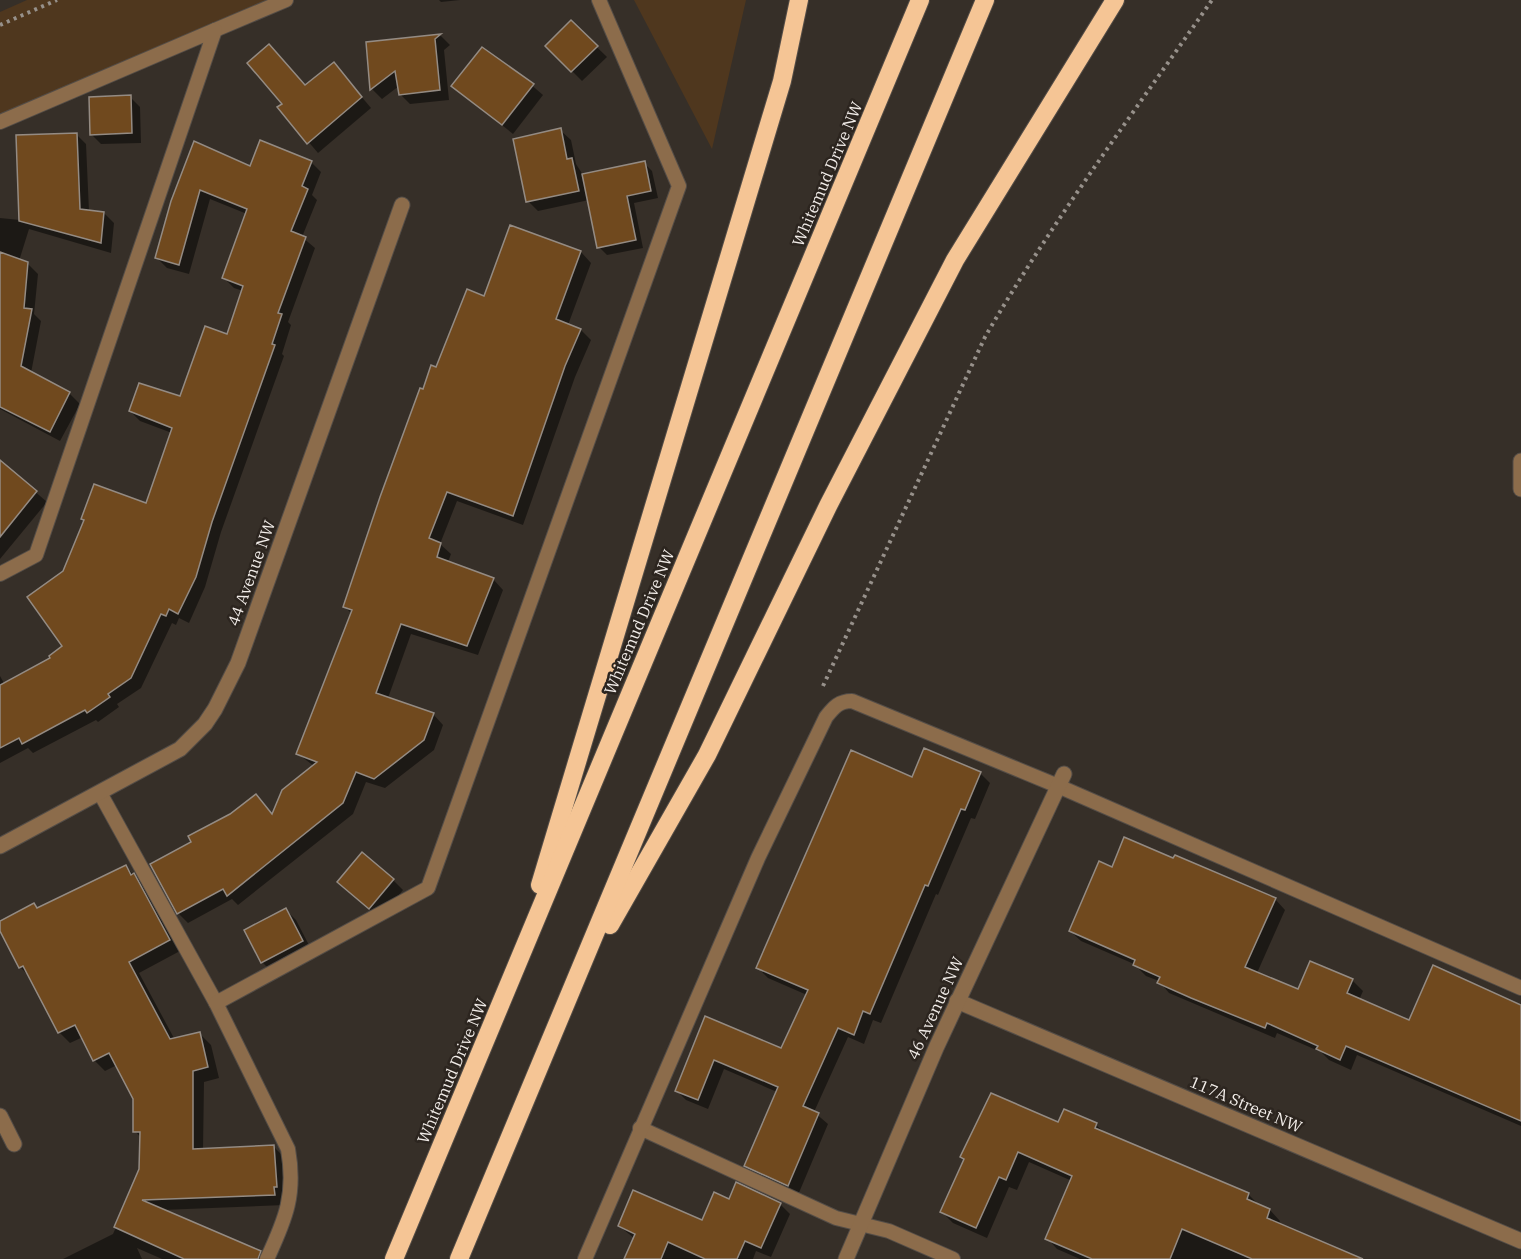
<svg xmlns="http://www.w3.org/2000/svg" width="1521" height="1259" viewBox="0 0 1521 1259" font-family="'IBM Plex Serif',serif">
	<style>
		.green { fill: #4f371e }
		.shadow { fill: #0007 }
		.building { fill: #70491e; stroke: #948b83; stroke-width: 1.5 }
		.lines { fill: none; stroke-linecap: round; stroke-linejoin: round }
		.lane-casing { stroke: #544d47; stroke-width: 16 }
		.street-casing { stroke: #544d47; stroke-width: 17 }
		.highway-casing { stroke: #544d47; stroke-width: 20 }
		.path { stroke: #97918b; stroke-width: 4; stroke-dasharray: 3 4.5; stroke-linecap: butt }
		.lane { stroke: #8c6c4b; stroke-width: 14 }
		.street { stroke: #8c6c4b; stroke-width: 15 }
		.highway { stroke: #f5c595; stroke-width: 18 }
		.labels { text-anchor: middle; stroke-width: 5; stroke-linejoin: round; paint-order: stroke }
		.street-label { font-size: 16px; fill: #f2ede9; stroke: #2c251f }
	</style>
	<rect width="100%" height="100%" fill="#362f28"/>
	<g class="green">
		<polygon points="27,0 283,0 0,116 0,12"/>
		<polygon points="634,0 746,0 712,149"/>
	</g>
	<g class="shadow">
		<polygon points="439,0 460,0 441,2"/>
		<polygon points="571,22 607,57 582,81 547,46"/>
		<polygon points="441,36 450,45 444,50 449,100 410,104 400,94 399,86 382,99 372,89 367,43"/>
		<polygon points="334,64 371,108 318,153 279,107"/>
		<polygon points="508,65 543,95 513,134 453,86"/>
		<polygon points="130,97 140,107 141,143 101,144 91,134"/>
		<polygon points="560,130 571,140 576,164 583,175 644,163 652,171 658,198 634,203 643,248 607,255 599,247 589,200 538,211 528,201"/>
		<polygon points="76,134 86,144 89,211 104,213 114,223 111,253 29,229 19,261 28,264 38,274 34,314 41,321 31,373 70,394 80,404 60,441 0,409 0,218 20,220"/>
		<polygon points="311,162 321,172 312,195 317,200 302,237 315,248 288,322 291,325 282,354 284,356 221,532 205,587 189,623 179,618 176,625 172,623 141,688 117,704 119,707 98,722 96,720 33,753 28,748 0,763 0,676 5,685 52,659 64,647 65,572 147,505 172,433 140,421 130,411 181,397 228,336 243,291 234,288 224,278 247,214 210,199 189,274 167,268 157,258 172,202 251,168"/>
		<polygon points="511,227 581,252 591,263 568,325 581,330 591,340 575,377 523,525 457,501 440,544 451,554 448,562 493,579 503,590 478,655 411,634 388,698 433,714 443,725 434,750 385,788 366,782 353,814 238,905 232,899 188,923 178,913 193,842 256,796 273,815 314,766 298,754 352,614 345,607 424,391 485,297"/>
		<polygon points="9,469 47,502 0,559 0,480"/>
		<polygon points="980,773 990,783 975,819 971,818 938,895 936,894 881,1023 873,1020 864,1044 848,1037 814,1112 828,1124 798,1195 755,1175 745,1165 777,1092 724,1069 708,1109 686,1100 676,1090 705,1018 782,1050 807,995 768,978 758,968 912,779"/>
		<polygon points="126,867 145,886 180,951 139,973 175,1040 200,1034 211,1045 219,1078 204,1082 203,1150 274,1147 285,1158 285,1205 162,1210 255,1250 264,1259 162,1259 137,1248 142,1259 63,1259 113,1234 141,1170 141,1138 135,1131 135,1099 117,1065 105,1071 94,1060 83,1037 70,1043 59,1032 31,978 20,967 0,928 0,922 34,905 38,909 78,888 80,890"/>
		<polygon points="1113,869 1275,899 1285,910 1257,973 1299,991 1352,980 1363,991 1359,1000 1409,1022 1521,1007 1521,1126 1357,1055 1351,1070 1329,1060 1321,1052 1277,1033 1275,1038 1169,993 1159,981 1146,976 1134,964 1081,941 1070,931"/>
		<polygon points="393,880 403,890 380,918 349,892"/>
		<polygon points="286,910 296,920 312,951 272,972 262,962"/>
		<polygon points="1065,1111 1096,1125 1106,1134 1248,1194 1259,1205 1270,1210 1280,1221 1279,1225 1359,1259 1080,1259 1057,1249 1047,1238 1072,1181 1029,1162 1017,1190 1009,1187 987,1238 953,1223 942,1212 965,1160 1059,1124"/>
		<polygon points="730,1201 780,1204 790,1214 771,1257 756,1251 753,1259 625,1259 634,1238 619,1226 703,1222"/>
	</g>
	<g class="building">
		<polygon points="571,20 598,46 571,72 545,46"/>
		<polygon points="441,34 435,39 440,90 399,95 395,71 370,90 366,42"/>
		<polygon points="269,44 305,85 334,62 362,97 307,144 277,107 282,104 247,63"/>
		<polygon points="482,47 534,84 502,125 451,86"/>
		<polygon points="131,95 132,133 90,135 89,97"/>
		<polygon points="561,128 567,159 572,158 579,191 526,202 513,139"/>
		<polygon points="77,133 80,209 104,212 101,243 19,221 16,135"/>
		<polygon points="260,140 312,161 302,186 308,189 291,231 306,237 278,313 282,314 272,344 275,345 212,522 196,577 178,614 169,609 166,616 161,614 131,678 108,694 110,697 87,713 85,710 22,744 19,738 0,748 0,685 50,658 49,656 62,646 27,597 63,571 84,520 81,519 94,484 146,503 172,428 129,411 139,383 180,396 205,326 227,334 243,286 222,278 247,209 200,190 179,265 155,258 171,201 194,141 250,166"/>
		<polygon points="645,161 651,191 627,196 636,240 597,248 582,174"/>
		<polygon points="510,225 581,251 556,319 581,329 565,366 513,516 447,492 429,538 441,543 437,557 494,578 467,646 401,624 376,693 434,713 424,740 374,779 356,772 343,803 227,896 223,889 177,914 150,864 191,842 188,836 230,814 256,794 272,814 282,790 317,762 296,754 352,610 343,607 380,497 420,388 423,389 431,365 436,367 467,289 484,296"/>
		<polygon points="0,252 28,262 24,308 32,309 21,366 70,392 50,432 0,407"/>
		<polygon points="0,460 37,491 0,537"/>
		<polygon points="924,748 981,772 965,810 961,809 928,886 925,885 870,1014 863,1011 854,1035 838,1028 803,1106 819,1113 788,1186 744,1166 778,1087 714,1060 698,1100 675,1091 705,1016 781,1048 808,990 756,968 851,750 912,777"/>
		<polygon points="1124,837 1173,858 1175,855 1276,898 1245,967 1298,989 1310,961 1353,979 1347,993 1409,1020 1433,965 1521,1005 1521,1121 1346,1046 1340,1060 1316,1049 1318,1046 1267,1023 1265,1028 1191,998 1157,983 1160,977 1133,965 1135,960 1069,931 1099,861 1112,867"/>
		<polygon points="362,852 394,879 369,909 337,882"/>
		<polygon points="126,865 131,875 134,873 170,940 129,962 170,1039 200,1032 208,1067 193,1071 193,1149 274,1145 277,1187 274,1187 275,1195 142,1200 261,1251 258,1259 184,1259 114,1227 139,1169 140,1132 133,1132 133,1099 109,1053 93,1061 75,1025 58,1033 23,966 19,968 0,931 0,921 34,903 37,908"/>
		<polygon points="286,908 303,941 261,963 244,930"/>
		<polygon points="991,1093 1058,1122 1064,1109 1097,1123 1095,1128 1249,1193 1247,1199 1270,1209 1267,1218 1363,1259 1252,1259 1182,1229 1170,1259 1092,1259 1045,1239 1072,1176 1018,1152 1006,1180 999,1177 976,1228 940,1212 964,1159 960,1157"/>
		<polygon points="736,1182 781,1203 761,1248 745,1241 737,1259 705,1259 668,1242 661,1259 624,1259 635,1234 618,1226 633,1190 702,1220 714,1192 729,1199"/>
	</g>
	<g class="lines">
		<g class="lane-casing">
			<g id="lane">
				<polyline points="215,30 286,0"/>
				<polyline points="0,122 215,30 36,555 0,574"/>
				<path d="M100,793L216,1003L288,1149C296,1194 286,1218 267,1259"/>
				<polyline points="216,1003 428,888 679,186 599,0"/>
				<polyline points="640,1128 836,1218 889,1231 953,1259"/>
				<path d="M585,1259L758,858L826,717C834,707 839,701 852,701L1058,786L1521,988"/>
			</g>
		</g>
		<g class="street-casing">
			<g id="street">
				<polyline points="1521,461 1521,489"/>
				<polyline points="0,846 180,749 205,724 215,709 238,663 402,205"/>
				<polyline points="957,1001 1521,1241"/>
				<polyline points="0,1116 14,1144"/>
				<polyline points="846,1259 936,1048 1064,774"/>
			</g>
		</g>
		<g class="highway-casing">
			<g id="highway">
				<polyline points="540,885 782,81 799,0"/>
				<polyline points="610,925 707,755 828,506 955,260 1115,0"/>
				<polyline points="394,1259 920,0"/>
				<polyline points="459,1259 985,0"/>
			</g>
		</g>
		<g class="path">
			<polyline points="0,25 57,0"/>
			<path d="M823,686L985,337C1053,220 1135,111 1212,0"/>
		</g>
		<use href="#lane" class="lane"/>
		<use href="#street" class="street"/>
		<use href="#highway" class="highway"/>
	</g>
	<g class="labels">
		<g class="street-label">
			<text transform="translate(827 174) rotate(-67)" y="6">Whitemud Drive NW</text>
			<text transform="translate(251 573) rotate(-70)" y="6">44 Avenue NW</text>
			<text transform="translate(639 622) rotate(-67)" y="6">Whitemud Drive NW</text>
			<text transform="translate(935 1008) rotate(-65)" y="6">46 Avenue NW</text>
			<text transform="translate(452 1071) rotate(-67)" y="6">Whitemud Drive NW</text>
			<text transform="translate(1246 1104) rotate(23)" y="6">117A Street NW</text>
		</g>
	</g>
</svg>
